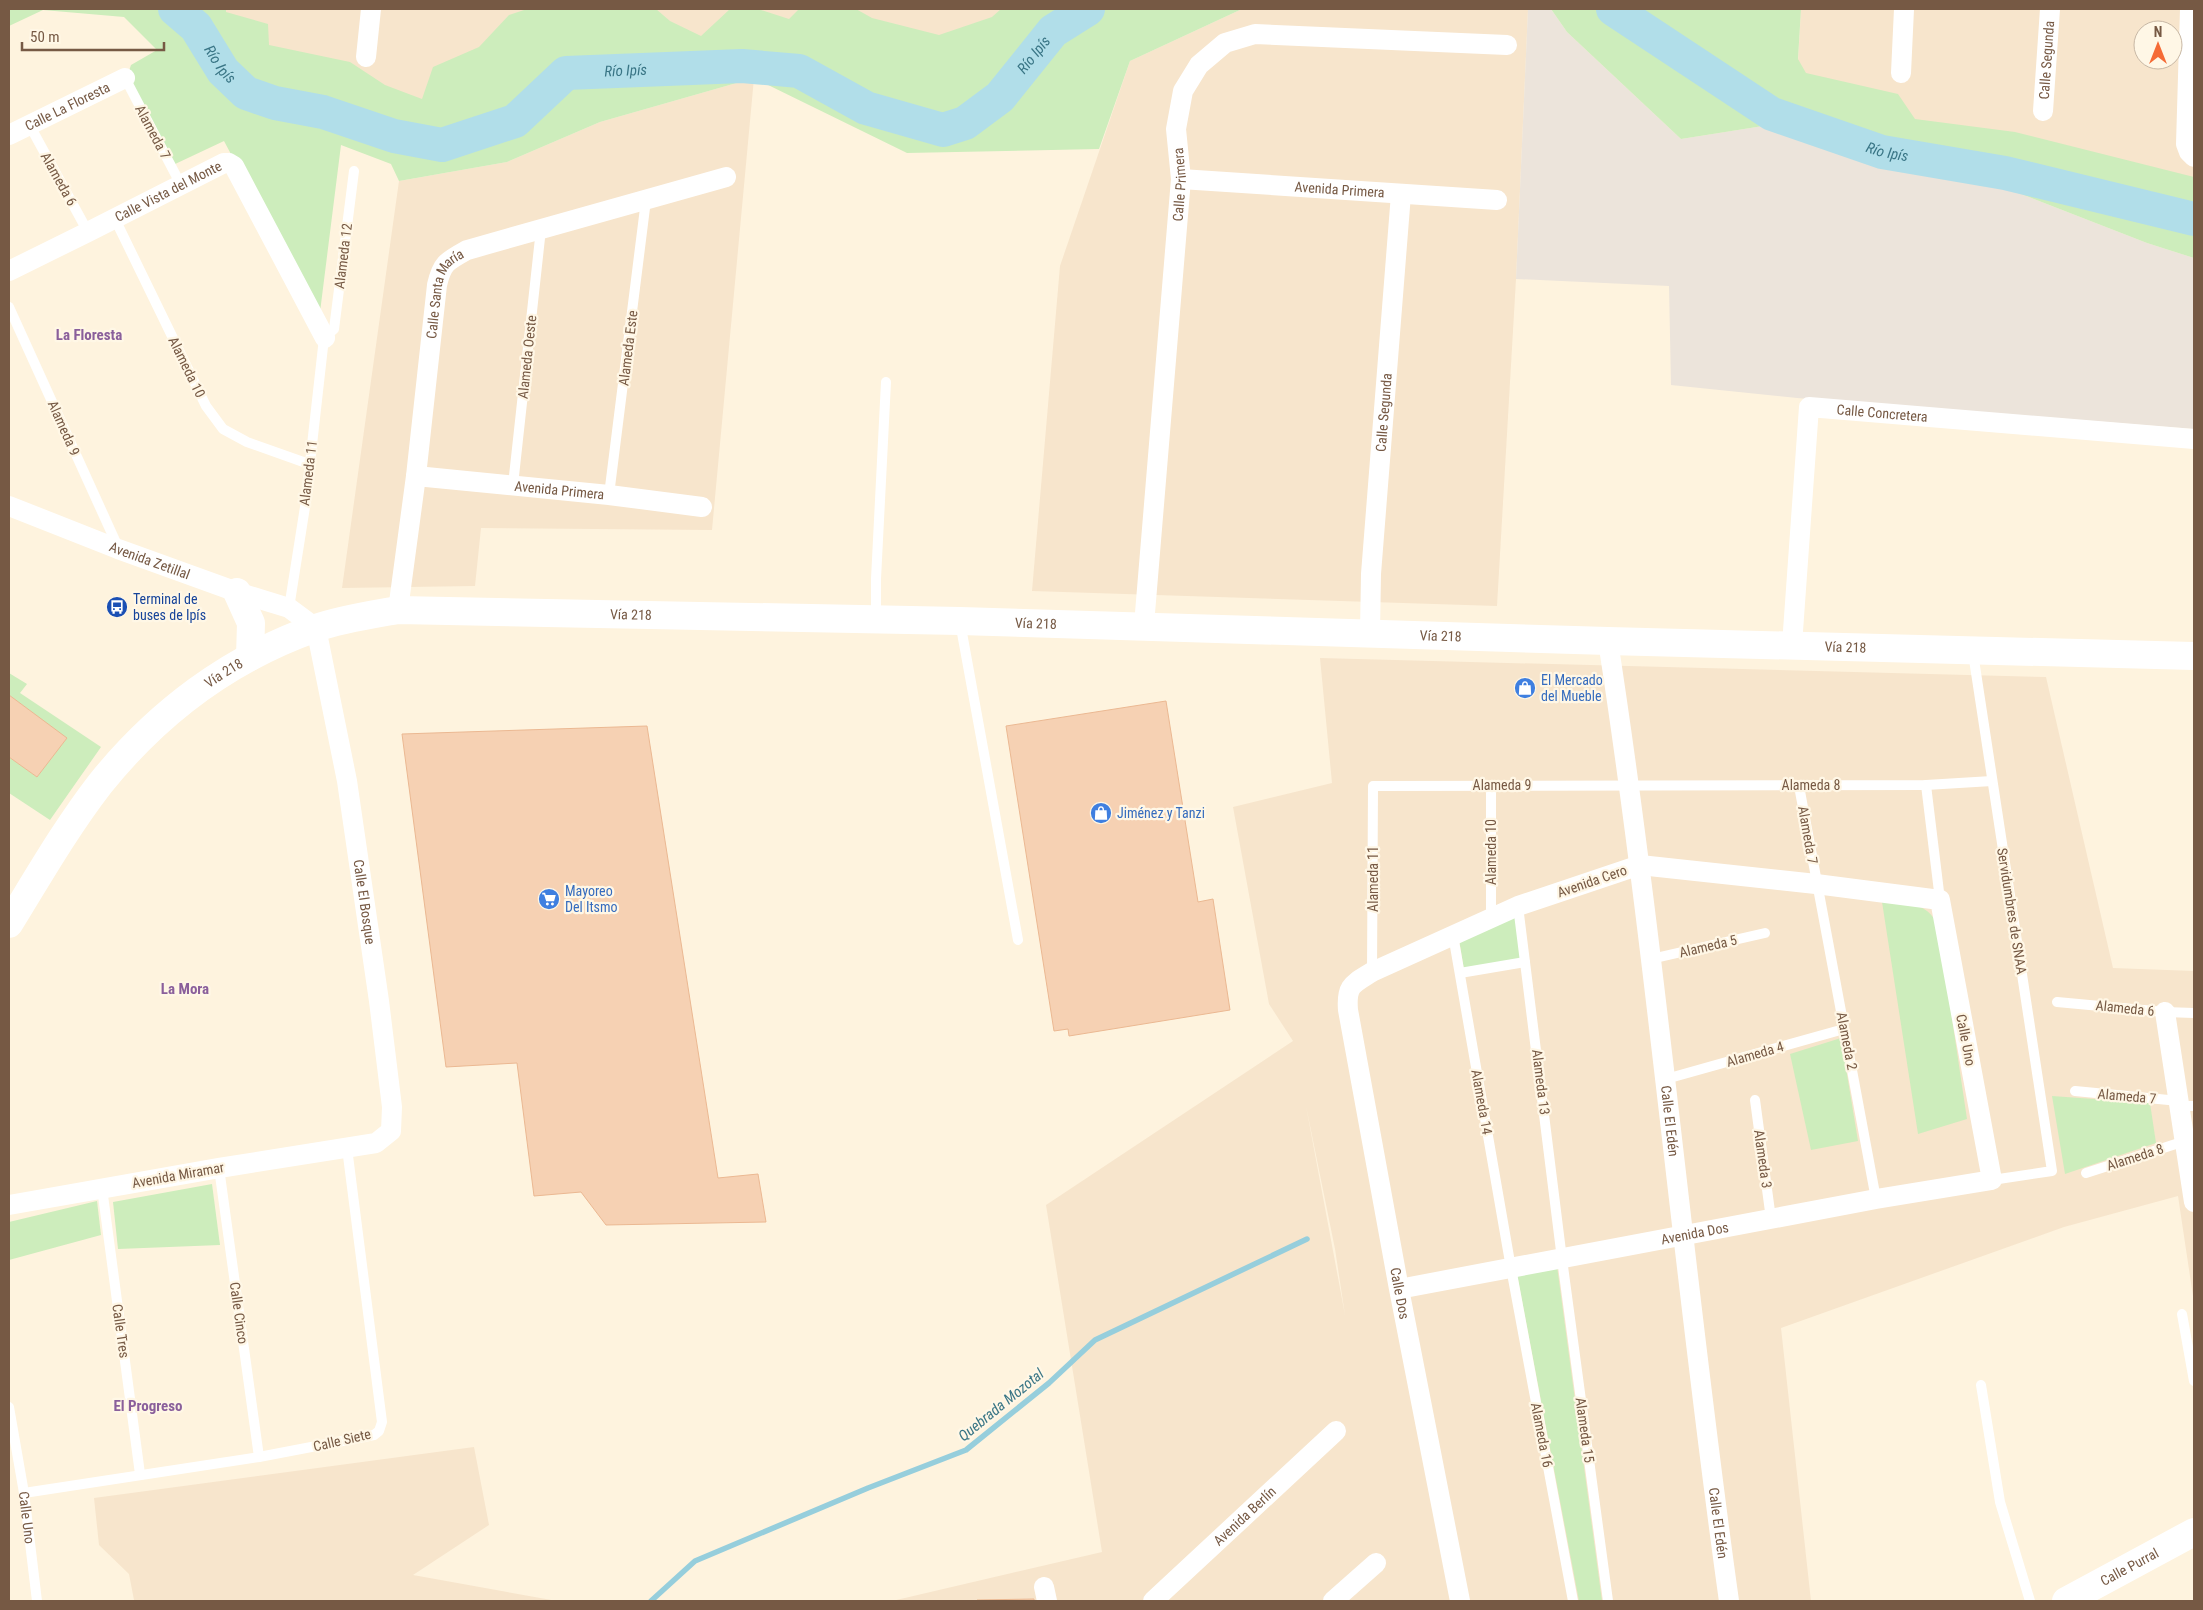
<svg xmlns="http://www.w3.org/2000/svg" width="2203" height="1610" viewBox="0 0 2203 1610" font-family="'Roboto Condensed',sans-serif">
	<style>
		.residential { fill: #f7e5cc; fill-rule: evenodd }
		.industrial { fill: #ece4db }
		.green { fill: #cdedbc }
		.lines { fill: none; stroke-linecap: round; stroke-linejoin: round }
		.stream { stroke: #96cedc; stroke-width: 5.5 }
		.river { stroke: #b1dee9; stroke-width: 34 }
		.building { fill: #f6d1b3; stroke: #ebb892 }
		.lane { stroke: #fff; stroke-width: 10 }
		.street { stroke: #fff; stroke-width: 20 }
		.secondary { stroke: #fff; stroke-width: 28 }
		.labels { text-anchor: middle; stroke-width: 4.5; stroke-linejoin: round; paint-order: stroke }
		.street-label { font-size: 14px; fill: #765944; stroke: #fff7e6 }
		.transit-label { font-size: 14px; fill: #164399; stroke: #fff7e6; text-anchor: start }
		.shop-label { font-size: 14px; fill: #366cbe; stroke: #fff7e6; text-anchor: start }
		.water-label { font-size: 15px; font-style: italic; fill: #397585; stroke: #fff7e6 }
		.neighbourhood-label { font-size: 15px; font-weight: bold; fill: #8a5f9b; stroke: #fff7e6 }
	</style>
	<rect width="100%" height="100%" fill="#fef3de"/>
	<g class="residential">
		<polygon points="208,9 1069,9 1057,16 808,62 496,99 322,99"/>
		<polygon points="1242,9 1528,9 1516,279 1497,606 1032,591 1060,266 1130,61"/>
		<path d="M1801,9H2194V187L1958,135L1797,79ZM2143,30H2173V60H2143Z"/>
		<polygon points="754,78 712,530 481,528 475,586 342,588 399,181 507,162 600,122"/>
		<path d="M1320,658L2046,677L2113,968L2194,971V1303L2178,1196L2064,1227L1781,1328L1811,1601H892L1102,1552L1046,1205L1293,1041L1269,1004L1233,807L1332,783ZM1306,1106L1335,1249L1345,1315Z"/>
		<polygon points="474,1447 489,1525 413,1575 557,1601 130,1601 134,1600 129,1574 99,1545 94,1498"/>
	</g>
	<polygon class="industrial" points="1528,9 1551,9 1567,32 1681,139 1763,126 1872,162 2006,188 2147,243 2194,258 2194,429 1797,398 1671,385 1669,286 1516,279"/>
	<g class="green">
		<polygon points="9,9 226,9 226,12 268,24 269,45 350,62 385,85 422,99 433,67 479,47 509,15 527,9 656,9 670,21 701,36 730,9 758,9 789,19 799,9 856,9 872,18 939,35 992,17 1001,9 1242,9 1130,61 1099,149 907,153 754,78 600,122 507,162 399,181 391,164 341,145 319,320 224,141 173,165 128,74 131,65 157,50 124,17 43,10 9,26"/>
		<polygon points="1551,9 1801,9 1798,59 1806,73 1898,94 1915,119 2015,132 2194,177 2194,258 2147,243 2006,188 1872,162 1763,126 1681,139 1567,32"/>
		<polygon points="9,673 27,684 20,693 101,747 50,820 9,793 9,757 37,777 66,738 9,695"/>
		<path d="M1882,902C1908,905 1925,900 1938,925L1967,1119L1918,1134Z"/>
		<polygon points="1516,914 1522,958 1464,970 1459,939"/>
		<polygon points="1841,1038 1858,1141 1811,1150 1790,1054"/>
		<polygon points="2052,1096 2150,1103 2156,1143 2065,1174"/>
		<polygon points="212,1184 220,1245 118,1249 113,1202"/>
		<polygon points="97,1201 101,1235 9,1260 9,1222"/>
		<polygon points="1557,1266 1602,1601 1579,1601 1517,1274"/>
	</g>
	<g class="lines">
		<polyline class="stream" points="651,1601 695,1561 868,1488 966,1450 1049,1383 1095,1340 1307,1239"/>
		<g class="river">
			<path id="s1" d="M175,9L196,27L223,71L246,93L275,103L323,112L394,136L442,145L515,121L566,73L742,66L799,71L866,108L943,130L965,123L1000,97L1053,31L1088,9"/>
			<path id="s2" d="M1613,9L1772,114L1882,152L2005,173L2194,219"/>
		</g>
	</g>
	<g class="building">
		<polygon points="9,695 67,738 37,777 9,757"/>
		<polygon points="1166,701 1198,902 1213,899 1230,1010 1069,1036 1068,1029 1054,1031 1006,726"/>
		<polygon points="647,726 718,1178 758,1174 766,1222 606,1225 581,1192 534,1196 517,1063 446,1067 402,734"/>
		<polygon points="1034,1599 1034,1601 977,1601 977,1600"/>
	</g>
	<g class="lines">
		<g class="lane">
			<polyline points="125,78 181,185"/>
			<polyline points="30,126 88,232"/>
			<polyline points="115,219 206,406 223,429 247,442 309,464"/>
			<polyline points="9,307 118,547"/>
			<polyline points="513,485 541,229"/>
			<polyline points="609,495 646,200"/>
			<polyline points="289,608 305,507 324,338 334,329 354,171"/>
			<polyline points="876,618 876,579 886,382"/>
			<polyline points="960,622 1018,940"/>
			<polyline points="1973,653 2052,1171 1992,1180"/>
			<polyline points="1926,785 1940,900"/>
			<polyline points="1491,786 1491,918"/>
			<polyline points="1799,786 1876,1199"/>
			<polyline points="1518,906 1562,1259 1608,1601"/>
			<polyline points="1453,935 1511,1268 1573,1601"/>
			<polyline points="1651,959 1765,933"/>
			<polyline points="1372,972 1373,786 1926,785 1992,781"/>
			<polyline points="1460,973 1525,962"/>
			<polyline points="2057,1002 2165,1012 2194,1013"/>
			<polyline points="1666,1079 1844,1029"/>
			<polyline points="2075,1091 2179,1101"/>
			<polyline points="1755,1100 1771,1219"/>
			<polyline points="2179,1106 2194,1106"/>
			<polyline points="219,1168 259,1457"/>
			<polyline points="2086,1173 2185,1141"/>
			<polyline points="102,1188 140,1474"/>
			<polyline points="2182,1314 2194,1381"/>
			<polyline points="1981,1385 2000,1502 2030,1601"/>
			<path id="s3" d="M9,1407L24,1493L37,1601"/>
			<polyline points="24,1493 259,1457 374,1435 379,1431 382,1422 347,1148"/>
		</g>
		<g class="street">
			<polyline points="2190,9 2186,144 2189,152 2194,157"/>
			<polyline points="366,57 371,9"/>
			<polyline points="1901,73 1904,9"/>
			<path id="s4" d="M2043,111L2050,9"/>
			<path id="s5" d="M9,135L125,78"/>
			<path id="s6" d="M1181,179L1497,200"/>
			<path id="s7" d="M9,271L88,232L224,163H229L234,166L325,338"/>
			<path id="s8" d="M416,476L609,495L702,507"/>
			<path id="s9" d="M9,506L118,549L237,592L289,608L316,628L347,781L379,1001L392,1107L391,1131L376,1143L219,1168L9,1205"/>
			<path id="s10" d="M398,610L416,476L437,285C442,263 447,261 467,250L726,177"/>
			<path id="s11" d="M1144,625L1181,179L1176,129L1183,91L1199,65L1225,43L1255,34L1507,45"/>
			<path id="s12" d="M1370,632L1371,574L1401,194"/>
			<path id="s13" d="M1608,641C1657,960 1684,1282 1729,1601"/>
			<path id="s14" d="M1792,645L1809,407L2194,439"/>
			<polyline points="2165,1012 2194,1202"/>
			<path id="s15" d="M1399,1289L1876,1199L1992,1180L1940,900L1816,884L1640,865L1518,906L1372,972C1353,984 1346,985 1348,1010L1399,1289L1460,1601"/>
			<polyline points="1044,1587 1047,1601"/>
			<path id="s16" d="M1153,1601L1336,1431"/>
			<polyline points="1333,1601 1376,1563"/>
		</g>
		<g class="secondary">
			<polyline points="237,592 251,623 250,657"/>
			<path id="s17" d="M9,924C38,877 66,828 100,784C157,713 230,658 316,628C342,619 370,615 398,610L960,621L1608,641L2194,656"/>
			<path id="s18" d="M2066,1601L2194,1532"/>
		</g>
	</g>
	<defs>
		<g id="bus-disc" transform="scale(1.125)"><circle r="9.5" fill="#1a4fb4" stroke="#fff7e6"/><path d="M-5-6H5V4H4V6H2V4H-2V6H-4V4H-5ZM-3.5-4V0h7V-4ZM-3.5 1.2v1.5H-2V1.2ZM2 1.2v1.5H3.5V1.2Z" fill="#fff"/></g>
		<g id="shop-disc" transform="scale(1.125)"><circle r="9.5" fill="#3f7fe0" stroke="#fff7e6"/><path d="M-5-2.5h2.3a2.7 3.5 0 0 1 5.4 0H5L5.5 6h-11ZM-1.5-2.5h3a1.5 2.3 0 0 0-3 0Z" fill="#fff"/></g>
		<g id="supermarket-disc" transform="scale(1.125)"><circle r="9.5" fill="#3f7fe0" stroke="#fff7e6"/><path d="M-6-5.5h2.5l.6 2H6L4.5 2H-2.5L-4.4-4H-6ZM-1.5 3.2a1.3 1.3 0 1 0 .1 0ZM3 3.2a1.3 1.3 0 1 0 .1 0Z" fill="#fff"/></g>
	</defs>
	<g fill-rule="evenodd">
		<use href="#bus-disc" x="117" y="607"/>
		<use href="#shop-disc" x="1525" y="688"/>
		<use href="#shop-disc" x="1101" y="813"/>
		<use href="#supermarket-disc" x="549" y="899"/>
	</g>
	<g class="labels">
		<g class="street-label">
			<text dy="5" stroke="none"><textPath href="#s4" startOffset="51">Calle Segunda</textPath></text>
			<text dy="5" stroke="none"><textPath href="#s5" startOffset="65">Calle La Floresta</textPath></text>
			<text transform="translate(153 132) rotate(62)" y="5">Alameda 7</text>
			<text transform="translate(59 179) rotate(61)" y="5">Alameda 6</text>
			<text dy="5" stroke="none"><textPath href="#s11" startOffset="442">Calle Primera</textPath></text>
			<text dy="5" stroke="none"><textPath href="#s6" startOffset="159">Avenida Primera</textPath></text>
			<text dy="5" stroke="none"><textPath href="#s7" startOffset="178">Calle Vista del Monte</textPath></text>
			<text transform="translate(343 256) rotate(-83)" y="5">Alameda 12</text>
			<text dy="5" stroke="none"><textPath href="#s10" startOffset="322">Calle Santa María</textPath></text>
			<text transform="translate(628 348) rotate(-83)" y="5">Alameda Este</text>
			<text transform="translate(527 357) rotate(-84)" y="5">Alameda Oeste</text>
			<text transform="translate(187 367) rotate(64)" y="5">Alameda 10</text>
			<text dy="5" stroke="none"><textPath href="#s12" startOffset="220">Calle Segunda</textPath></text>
			<text dy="5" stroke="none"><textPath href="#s14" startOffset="312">Calle Concretera</textPath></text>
			<text transform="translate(64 428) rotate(66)" y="5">Alameda 9</text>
			<text transform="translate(308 473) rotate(-83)" y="5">Alameda 11</text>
			<text dy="5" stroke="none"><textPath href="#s8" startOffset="144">Avenida Primera</textPath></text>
			<text dy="5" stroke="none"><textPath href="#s9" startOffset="151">Avenida Zetillal</textPath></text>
			<text dy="5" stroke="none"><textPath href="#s17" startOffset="754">Vía 218</textPath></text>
			<text dy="5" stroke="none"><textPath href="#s17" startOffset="1159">Vía 218</textPath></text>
			<text dy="5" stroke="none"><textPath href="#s17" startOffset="1564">Vía 218</textPath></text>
			<text dy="5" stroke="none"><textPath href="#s17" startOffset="1969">Vía 218</textPath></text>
			<text dy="5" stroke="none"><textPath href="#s17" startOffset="334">Vía 218</textPath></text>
			<text x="1502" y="790">Alameda 9</text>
			<text x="1811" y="790">Alameda 8</text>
			<text transform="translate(1808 835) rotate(80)" y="5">Alameda 7</text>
			<text transform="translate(1491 852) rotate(-90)" y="5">Alameda 10</text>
			<text transform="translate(1373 879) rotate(-90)" y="5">Alameda 11</text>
			<text transform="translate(1592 881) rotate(-19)" y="5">Avenida Cero</text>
			<text dy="5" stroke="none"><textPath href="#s9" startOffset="610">Calle El Bosque</textPath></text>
			<text transform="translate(2012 911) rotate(81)" y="5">Servidumbres de SNAA</text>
			<text transform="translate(1708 946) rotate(-13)" y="5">Alameda 5</text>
			<text transform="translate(2125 1008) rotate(6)" y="5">Alameda 6</text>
			<text transform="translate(1966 1040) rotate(79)" y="5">Calle Uno</text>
			<text transform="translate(1847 1041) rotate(79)" y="5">Alameda 2</text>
			<text transform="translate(1755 1054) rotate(-16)" y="5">Alameda 4</text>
			<text transform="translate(1541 1082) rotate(83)" y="5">Alameda 13</text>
			<text transform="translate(2127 1096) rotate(5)" y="5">Alameda 7</text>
			<text transform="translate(1482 1102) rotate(80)" y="5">Alameda 14</text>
			<text dy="5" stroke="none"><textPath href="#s13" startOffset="484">Calle El Edén</textPath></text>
			<text transform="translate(2135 1157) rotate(-18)" y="5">Alameda 8</text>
			<text transform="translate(1763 1159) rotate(82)" y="5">Alameda 3</text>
			<text transform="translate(178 1175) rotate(-10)" y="5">Avenida Miramar</text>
			<text dy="5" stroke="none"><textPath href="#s15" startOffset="301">Avenida Dos</textPath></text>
			<text dy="5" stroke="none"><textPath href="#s15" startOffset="1816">Calle Dos</textPath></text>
			<text transform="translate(239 1313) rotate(82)" y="5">Calle Cinco</text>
			<text transform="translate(121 1331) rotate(82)" y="5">Calle Tres</text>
			<text transform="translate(1585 1430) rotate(82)" y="5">Alameda 15</text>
			<text transform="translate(1542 1435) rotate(79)" y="5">Alameda 16</text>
			<text transform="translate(342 1440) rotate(-13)" y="5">Calle Siete</text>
			<text dy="5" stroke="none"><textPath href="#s16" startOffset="125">Avenida Berlín</textPath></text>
			<text dy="5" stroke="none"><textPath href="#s3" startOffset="112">Calle Uno</textPath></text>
			<text dy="5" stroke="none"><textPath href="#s13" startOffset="889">Calle El Edén</textPath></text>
			<text dy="5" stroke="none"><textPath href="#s18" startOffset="72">Calle Purral</textPath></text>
		</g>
		<g class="transit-label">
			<text x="133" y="604">Terminal de<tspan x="133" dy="16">buses de Ipís</tspan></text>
		</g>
		<g class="shop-label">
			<text x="1541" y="685">El Mercado<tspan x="1541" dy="16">del Mueble</tspan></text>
			<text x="1117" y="818">Jiménez y Tanzi</text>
			<text x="565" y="896">Mayoreo<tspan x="565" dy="16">Del Itsmo</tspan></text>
		</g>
		<g class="water-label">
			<text dy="5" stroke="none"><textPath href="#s1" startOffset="972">Río Ipís</textPath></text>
			<text dy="5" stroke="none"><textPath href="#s1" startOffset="72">Río Ipís</textPath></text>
			<text dy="5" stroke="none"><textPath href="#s1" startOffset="521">Río Ipís</textPath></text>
			<text dy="5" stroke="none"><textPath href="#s2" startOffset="312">Río Ipís</textPath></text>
			<text transform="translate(1001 1405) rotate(-39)" y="5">Quebrada Mozotal</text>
		</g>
		<g class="neighbourhood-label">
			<text x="89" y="340">La Floresta</text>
			<text x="185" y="994">La Mora</text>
			<text x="148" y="1411">El Progreso</text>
		</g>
	</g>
	<rect width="2203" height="1610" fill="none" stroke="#765944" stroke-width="20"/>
	<g transform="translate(2158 45)"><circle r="24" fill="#fff7e6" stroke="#c8b8a5"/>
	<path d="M0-4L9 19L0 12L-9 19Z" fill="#f56b36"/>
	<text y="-8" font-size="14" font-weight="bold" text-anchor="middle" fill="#765944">N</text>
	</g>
	<path d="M22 42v8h142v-8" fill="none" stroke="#765944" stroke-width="2.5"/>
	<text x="30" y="42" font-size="15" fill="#765944" stroke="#fff7e6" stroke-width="4" paint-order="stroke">50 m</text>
</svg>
